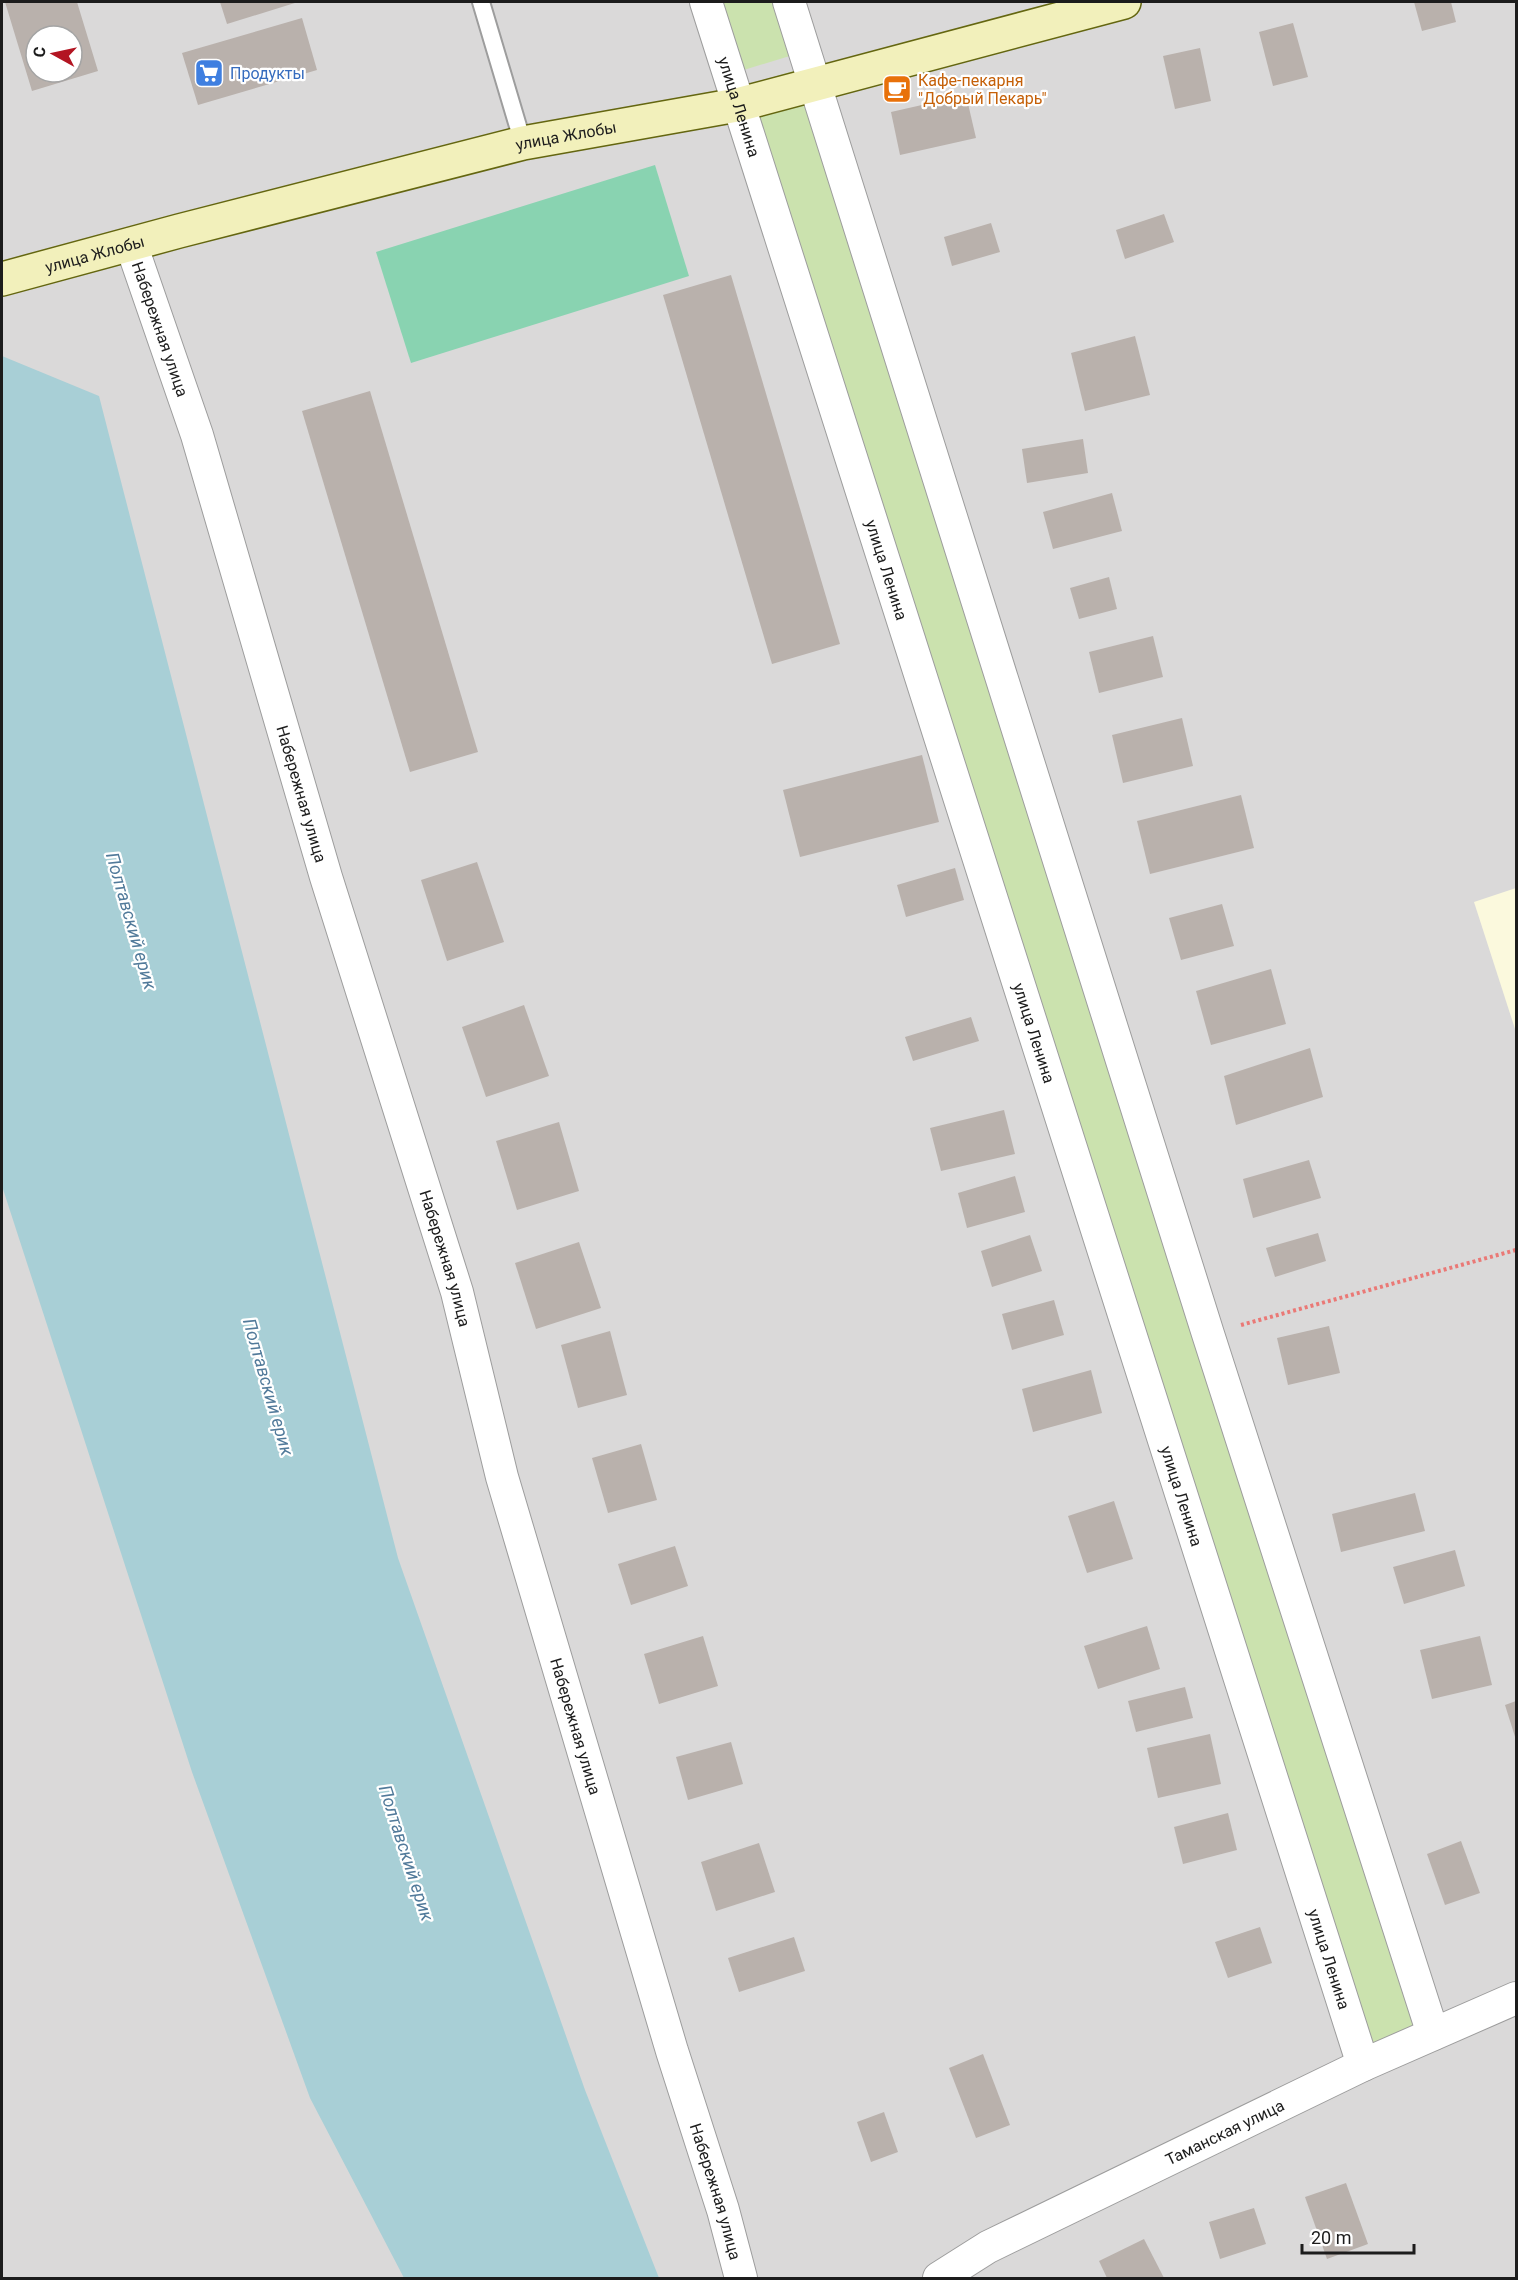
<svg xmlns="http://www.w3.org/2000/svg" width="1518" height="2280" viewBox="0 0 1518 2280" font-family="Roboto,sans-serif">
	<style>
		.residential { fill: #dad9d9; fill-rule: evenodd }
		.education { fill: #fbf9dd }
		.grass { fill: #cbe2ae }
		.pitch { fill: #89d3b1 }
		.water { fill: #a8cfd6 }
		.building { fill: #b9b1ac; fill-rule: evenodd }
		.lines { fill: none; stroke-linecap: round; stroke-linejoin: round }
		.lane-casing { stroke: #9d9d9d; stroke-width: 20 }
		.street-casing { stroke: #9d9d9d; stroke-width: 34 }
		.secondary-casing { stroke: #646610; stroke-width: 36 }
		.path { stroke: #ea7976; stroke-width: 4; stroke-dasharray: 3 3; stroke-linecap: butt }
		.lane { stroke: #fff; stroke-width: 16 }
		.street { stroke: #fff; stroke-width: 32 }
		.secondary { stroke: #f2f0bb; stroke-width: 33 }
		.labels { text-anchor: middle; stroke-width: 4.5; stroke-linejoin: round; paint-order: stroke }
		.shop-label { font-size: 16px; fill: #366cbe; stroke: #fff; text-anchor: start }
		.food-label { font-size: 16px; fill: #c56008; stroke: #fff; text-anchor: start }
		.street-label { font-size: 16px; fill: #1c1c1c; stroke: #fff }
		.water-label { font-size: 18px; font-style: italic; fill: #517a9a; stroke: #fff }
	</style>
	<rect width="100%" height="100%" fill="#ece8e3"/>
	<path class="residential" d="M2,2H1516V2278H2ZM36,36H72V72H36Z"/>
	<polygon class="education" points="1516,888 1516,1032 1474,902"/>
	<g class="grass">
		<polygon points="712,2 801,2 816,48 734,73"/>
		<polygon points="820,63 1420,2030 1367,2054 737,88"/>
	</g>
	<polygon class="pitch" points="655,165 689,276 411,363 376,252"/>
	<polygon class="water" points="2,356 99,396 398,1558 585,2090 659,2278 404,2278 310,2098 192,1772 2,1186"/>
	<g class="building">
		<path d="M5,2H77L98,71L32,91ZM36,36H72V72H36Z"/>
		<polygon points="220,2 298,2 227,24"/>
		<polygon points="1414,2 1451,2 1456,22 1422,31"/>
		<polygon points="302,18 317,70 198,105 182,53"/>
		<polygon points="1293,23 1308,77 1273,86 1259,32"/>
		<polygon points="1200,48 1211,101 1175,109 1163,56"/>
		<polygon points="966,95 976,138 900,155 891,112"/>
		<polygon points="1164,214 1174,242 1125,259 1116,230"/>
		<polygon points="991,223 1000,252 952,266 944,237"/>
		<polygon points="731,275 840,644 772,664 663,295"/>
		<polygon points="1135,336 1150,395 1085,411 1071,353"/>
		<polygon points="370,391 478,752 410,772 302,411"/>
		<polygon points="1083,439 1088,473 1027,483 1022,449"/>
		<polygon points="1112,493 1122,531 1053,549 1043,512"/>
		<polygon points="1109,577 1117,609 1079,619 1070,588"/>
		<polygon points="1153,636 1163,677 1099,693 1089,652"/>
		<polygon points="1182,718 1193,766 1123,783 1112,735"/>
		<polygon points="922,755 939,822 800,857 783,790"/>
		<polygon points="1241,795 1254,848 1150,874 1137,821"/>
		<polygon points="477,862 504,942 447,961 421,880"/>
		<polygon points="955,868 964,900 906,917 897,885"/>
		<polygon points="1222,904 1234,946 1181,960 1169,918"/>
		<polygon points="1271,969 1286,1024 1211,1045 1196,991"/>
		<polygon points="524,1005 549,1076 486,1097 462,1027"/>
		<polygon points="971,1017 979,1041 913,1061 905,1037"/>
		<polygon points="1310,1048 1323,1097 1236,1125 1224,1076"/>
		<polygon points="1004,1110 1015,1154 941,1171 930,1128"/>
		<polygon points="559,1122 579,1191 517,1210 496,1141"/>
		<polygon points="1309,1160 1321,1198 1253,1218 1243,1179"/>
		<polygon points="1015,1176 1025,1212 967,1228 958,1193"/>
		<polygon points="1318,1233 1326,1261 1275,1277 1266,1248"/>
		<polygon points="1030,1235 1042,1271 992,1287 981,1251"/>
		<polygon points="579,1242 601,1308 536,1329 515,1263"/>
		<polygon points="1054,1300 1064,1335 1012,1350 1002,1314"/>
		<polygon points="1329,1326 1340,1373 1288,1385 1277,1338"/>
		<polygon points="610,1331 627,1395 578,1408 561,1345"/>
		<polygon points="1091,1370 1102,1413 1033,1432 1022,1389"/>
		<polygon points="641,1444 657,1500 608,1513 592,1458"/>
		<polygon points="1415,1493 1425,1531 1341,1552 1332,1514"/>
		<polygon points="1114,1501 1133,1559 1087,1573 1068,1516"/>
		<polygon points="675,1546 688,1586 631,1605 618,1564"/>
		<polygon points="1455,1550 1465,1586 1404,1604 1393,1567"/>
		<polygon points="1147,1626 1160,1669 1098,1689 1084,1646"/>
		<polygon points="703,1636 718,1686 659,1704 644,1654"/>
		<polygon points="1480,1636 1492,1685 1432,1699 1420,1650"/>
		<polygon points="1185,1687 1193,1718 1136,1732 1128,1701"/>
		<polygon points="1516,1701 1516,1740 1505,1705"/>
		<polygon points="1210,1734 1221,1784 1158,1798 1147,1748"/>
		<polygon points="731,1742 743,1784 688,1800 676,1757"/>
		<polygon points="1228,1813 1237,1850 1183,1864 1174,1827"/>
		<polygon points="1461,1841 1480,1893 1445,1905 1427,1854"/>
		<polygon points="759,1843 775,1892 716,1911 701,1862"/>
		<polygon points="1260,1927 1272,1963 1228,1978 1215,1942"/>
		<polygon points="794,1937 805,1971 739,1992 728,1958"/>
		<polygon points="983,2054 1010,2125 976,2138 949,2068"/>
		<polygon points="884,2112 898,2152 871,2162 857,2122"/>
		<polygon points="1346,2183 1368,2244 1327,2259 1305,2197"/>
		<polygon points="1254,2208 1266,2244 1220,2259 1209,2222"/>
		<polygon points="1144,2239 1164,2278 1107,2278 1099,2261"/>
	</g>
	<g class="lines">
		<g class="lane-casing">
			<polyline id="lane" points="481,2 523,143"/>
		</g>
		<g class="street-casing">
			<g id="street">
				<path id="s1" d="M706,2L1363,2065"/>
				<polyline points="789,2 1208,1334 1433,2034"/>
				<path id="s2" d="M131,244L197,435L326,877L457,1292L502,1477L672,2051L723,2210L741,2278"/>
				<path id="s3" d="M939,2278L988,2247L1363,2065L1516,1998"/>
			</g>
		</g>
		<g class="secondary-casing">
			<g id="secondary">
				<path id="s4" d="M2,279L179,231L523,143L737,105L1124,2"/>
			</g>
		</g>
		<polyline class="path" points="1241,1325 1516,1250"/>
		<use href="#lane" class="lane"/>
		<use href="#street" class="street"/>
		<use href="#secondary" class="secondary"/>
	</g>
	<defs>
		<g id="supermarket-square" transform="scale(1.5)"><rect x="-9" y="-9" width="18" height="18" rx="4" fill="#3f7fe0" stroke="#fff"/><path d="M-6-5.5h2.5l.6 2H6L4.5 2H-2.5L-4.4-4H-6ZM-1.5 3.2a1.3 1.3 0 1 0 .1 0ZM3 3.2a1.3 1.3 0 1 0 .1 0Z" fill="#fff"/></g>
		<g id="cafe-square" transform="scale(1.5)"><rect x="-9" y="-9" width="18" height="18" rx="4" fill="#e8710a" stroke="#fff"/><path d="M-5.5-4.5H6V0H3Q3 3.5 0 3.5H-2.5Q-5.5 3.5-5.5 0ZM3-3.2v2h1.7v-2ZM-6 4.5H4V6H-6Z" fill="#fff"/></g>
	</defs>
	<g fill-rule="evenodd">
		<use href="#supermarket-square" x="209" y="73"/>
		<use href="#cafe-square" x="897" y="89"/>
	</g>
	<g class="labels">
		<g class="shop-label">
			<text x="230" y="79">Продукты</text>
		</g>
		<g class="food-label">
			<text x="918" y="86">Кафе-пекарня<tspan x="918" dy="18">"Добрый Пекарь"</tspan></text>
		</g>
		<g class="street-label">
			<text dy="6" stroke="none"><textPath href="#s1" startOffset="110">улица Ленина</textPath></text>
			<text dy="6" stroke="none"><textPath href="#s4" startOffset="582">улица Жлобы</textPath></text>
			<text dy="6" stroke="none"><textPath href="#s4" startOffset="96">улица Жлобы</textPath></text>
			<text dy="6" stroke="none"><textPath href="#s2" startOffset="90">Набережная улица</textPath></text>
			<text dy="6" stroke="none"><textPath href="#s1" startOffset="596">улица Ленина</textPath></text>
			<text dy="6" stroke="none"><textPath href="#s2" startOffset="576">Набережная улица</textPath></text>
			<text dy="6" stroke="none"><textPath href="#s1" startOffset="1082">улица Ленина</textPath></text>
			<text dy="6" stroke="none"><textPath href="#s2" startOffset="1062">Набережная улица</textPath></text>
			<text dy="6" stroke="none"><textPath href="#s1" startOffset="1568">улица Ленина</textPath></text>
			<text dy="6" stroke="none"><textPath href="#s2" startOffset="1548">Набережная улица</textPath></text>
			<text dy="6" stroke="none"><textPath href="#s1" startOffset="2054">улица Ленина</textPath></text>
			<text dy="6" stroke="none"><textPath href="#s3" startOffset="321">Таманская улица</textPath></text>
			<text dy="6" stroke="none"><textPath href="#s2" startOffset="2034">Набережная улица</textPath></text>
		</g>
		<g class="water-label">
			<text transform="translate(131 921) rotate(74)" y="6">Полтавский ерик</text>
			<text transform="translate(268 1387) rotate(74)" y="6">Полтавский ерик</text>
			<text transform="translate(406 1853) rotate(72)" y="6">Полтавский ерик</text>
		</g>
	</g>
	<rect width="1518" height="2280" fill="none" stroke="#1c1c1c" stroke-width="6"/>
	<g transform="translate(54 54) rotate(278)"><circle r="28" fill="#ffffff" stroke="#a4a4a4" stroke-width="1.5"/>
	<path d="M0-4.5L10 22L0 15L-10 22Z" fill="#b31522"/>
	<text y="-9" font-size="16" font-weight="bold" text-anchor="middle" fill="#1c1c1c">С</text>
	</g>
	<path d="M1302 2244v9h112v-9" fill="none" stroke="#1c1c1c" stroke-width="3"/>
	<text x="1311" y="2244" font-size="18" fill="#1c1c1c" stroke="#ffffff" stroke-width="4.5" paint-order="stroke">20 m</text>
</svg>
